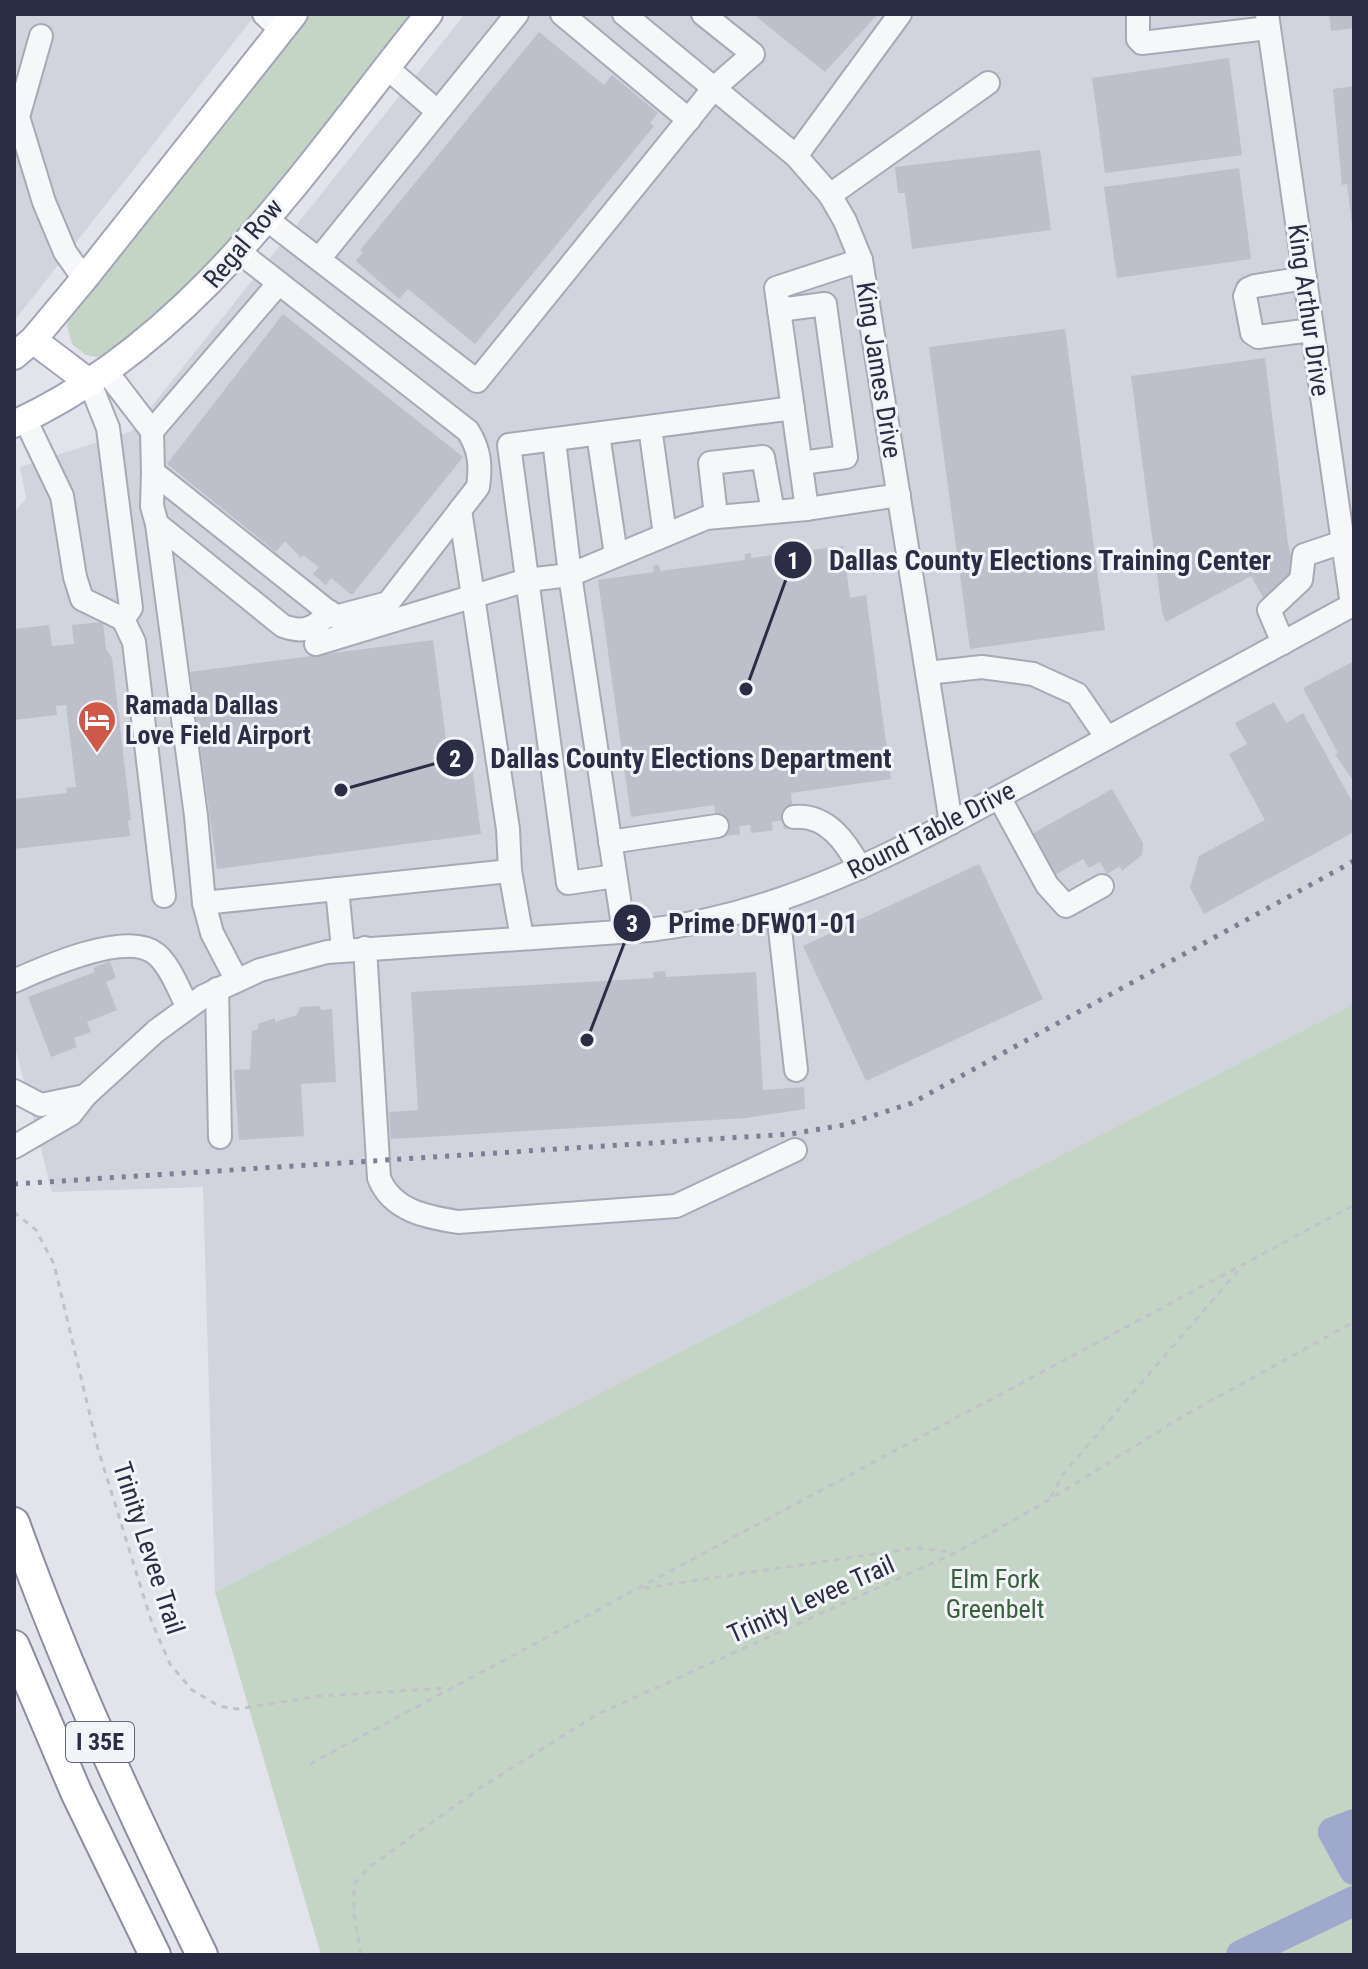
<svg xmlns="http://www.w3.org/2000/svg" width="1368" height="1969" viewBox="0 0 1368 1969" font-family="'Roboto Condensed',sans-serif">
	<style>
		.built { fill: #d1d3dd }
		.green { fill: #c4d5c5 }
		.lines { fill: none; stroke-linecap: round; stroke-linejoin: round }
		.river { stroke: #9fa9cb; stroke-width: 30 }
		.building { fill: #bdbfcb }
		.minor-tunnel { stroke: #bebfca; stroke-width: 22; stroke-dasharray: 22 11; stroke-linecap: butt }
		.minor-casing { stroke: #a8a9b6; stroke-width: 26 }
		.major-casing { stroke: #a2a5b7; stroke-width: 30 }
		.highway-casing { stroke: #8b8ea2; stroke-width: 34 }
		.path { stroke: #c1c2ca; stroke-width: 3; stroke-dasharray: 6 6; stroke-linecap: butt }
		.minor { stroke: #f6f7f9; stroke-width: 22 }
		.major { stroke: #fff; stroke-width: 26 }
		.highway { stroke: #fff; stroke-width: 30 }
		.rail { stroke: #7d7f95; stroke-width: 5; stroke-dasharray: 4 8; stroke-linecap: butt }
		.labels { text-anchor: middle; stroke-width: 6; stroke-linejoin: round; paint-order: stroke }
		.shield { fill: #f3f4f8; stroke: #67697a; stroke-width: 2 }
		.shield-label { font-size: 24px; font-weight: bold; fill: #2b2d44 }
		.street-label { font-size: 26px; fill: #2b2d44; stroke: #f3f4f8 }
		.poi-label { font-size: 26px; font-weight: bold; fill: #2b2d44; stroke: #f3f4f8; text-anchor: start }
		.park-label { font-size: 26px; fill: #38603b; stroke: #f3f4f8 }
		.leader { fill: none; stroke: #2b2d44; stroke-width: 3 }
		.callout-dot { fill: #2b2d44; stroke: #f3f4f8; stroke-width: 3 }
		.mark-label { font-size: 24px; text-anchor: middle; font-weight: bold; fill: #fff }
		.callout-label { font-size: 28px; text-anchor: middle; font-weight: bold; fill: #2b2d44; stroke: #f3f4f8; stroke-width: 6; stroke-linejoin: round; paint-order: stroke }
	</style>
	<rect width="100%" height="100%" fill="#e3e4eb"/>
	<g class="built">
		<polygon points="14,14 256,14 14,321"/>
		<polygon points="465,14 1354,14 1354,1004 215,1592 203,1187 52,1192 14,1043 14,513 26,498 20,467 132,431"/>
	</g>
	<g class="green">
		<polygon points="310,14 415,14 238,237 157,316 105,356 96,357 86,355 72,344 67,326 69,317"/>
		<polygon points="1354,1004 1354,1955 321,1955 215,1592"/>
	</g>
	<g class="lines">
		<g class="river">
			<polyline points="1354,1824 1333,1832 1354,1870"/>
			<polyline points="1241,1955 1354,1901"/>
		</g>
	</g>
	<g class="building">
		<polygon points="753,14 878,14 825,72"/>
		<polygon points="1329,14 1354,14 1354,28 1331,31"/>
		<polygon points="539,32 604,85 612,75 658,113 650,123 654,126 475,344 408,289 399,299 356,261 363,252 360,250"/>
		<polygon points="1229,58 1242,155 1105,173 1092,78"/>
		<polygon points="1354,86 1354,223 1352,224 1347,184 1342,185 1333,89"/>
		<polygon points="1040,150 1051,230 912,249 905,193 898,193 895,167"/>
		<polygon points="1239,168 1251,259 1117,278 1104,187"/>
		<polygon points="283,314 463,457 352,595 331,578 326,585 313,574 319,567 303,555 301,558 285,541 276,552 167,464"/>
		<polygon points="1065,329 1105,630 970,649 929,347"/>
		<polygon points="1265,358 1288,544 1297,578 1265,601 1251,576 1166,622 1162,612 1131,376"/>
		<polygon points="843,546 850,598 866,595 891,779 791,793 794,819 718,829 714,805 631,817 598,580 654,572 653,566 659,565 660,571 745,560 745,554 751,553 751,558"/>
		<polygon points="103,622 106,649 112,658 131,820 128,821 130,836 14,849 14,799 67,793 66,788 76,787 66,705 56,706 57,715 14,720 14,629 49,625 52,646 74,644 72,625"/>
		<polygon points="433,640 447,747 469,744 481,834 217,869 190,672"/>
		<polygon points="1354,661 1354,782 1335,754 1338,753 1303,688"/>
		<polygon points="1274,702 1286,723 1303,713 1354,805 1354,832 1204,914 1190,888 1199,856 1265,820 1229,754 1247,744 1235,723"/>
		<polygon points="1112,789 1143,843 1142,855 1122,871 1120,866 1107,874 1100,862 1089,868 1083,859 1055,875 1032,834"/>
		<polygon points="979,864 1043,999 866,1081 803,946"/>
		<polygon points="110,961 116,978 106,982 117,1010 87,1022 91,1032 74,1038 77,1047 51,1057 28,997 95,972 93,968"/>
		<polygon points="665,971 666,977 756,972 763,1090 804,1087 805,1109 746,1118 391,1139 389,1112 418,1110 411,992 654,978 653,972"/>
		<polygon points="320,1006 321,1010 332,1009 336,1082 301,1084 304,1136 239,1140 234,1070 250,1069 252,1031 258,1029 258,1024 275,1018 275,1022 297,1015 300,1007"/>
	</g>
	<g class="lines">
		<polyline class="minor-tunnel" points="717,826 794,817"/>
		<g class="minor-casing">
			<g id="minor">
				<polyline points="264,14 281,30"/>
				<polyline points="562,14 689,120"/>
				<polyline points="624,14 796,156 830,195 845,221 861,260 951,823"/>
				<polyline points="1138,14 1138,39 1142,43 1268,28"/>
				<polyline points="1267,14 1352,605"/>
				<polyline points="41,36 18,117 44,202 65,252 84,279"/>
				<polyline points="386,67 437,111"/>
				<polyline points="796,156 900,14"/>
				<polyline points="830,195 988,83"/>
				<polyline points="265,218 477,381 714,88 753,54 703,14"/>
				<polyline points="319,259 517,14"/>
				<polyline points="1305,278 1255,286 1248,289 1245,296 1252,333 1258,337 1312,330"/>
				<polyline points="779,310 825,304 846,457 801,463"/>
				<path d="M106,371L152,431L153,472L335,617L388,603L478,487C481,466 480,450 468,431L238,251"/>
				<polyline points="90,383 108,428 131,608 123,619"/>
				<polyline points="25,419 62,496 75,577 82,599 123,619 134,642 164,896"/>
				<polyline points="650,427 665,535"/>
				<polyline points="152,431 279,283"/>
				<polyline points="598,434 616,555"/>
				<polyline points="554,440 570,575 706,518 807,509 899,495"/>
				<path d="M153,472L152,506L157,524L283,626C305,634 315,628 330,612"/>
				<polyline points="807,509 776,288 861,260"/>
				<polyline points="460,510 508,829 510,871"/>
				<polyline points="716,516 710,463 763,457 773,512"/>
				<polyline points="157,524 196,816 204,903"/>
				<polyline points="1283,643 1269,610 1301,580 1304,555 1343,542"/>
				<polyline points="316,644 527,580 570,575 624,932"/>
				<polyline points="927,673 982,667 1033,674 1077,694 1107,738"/>
				<polyline points="999,797 1047,885 1066,906 1102,886"/>
				<path d="M794,817C827,814 846,842 860,868"/>
				<polyline points="610,842 717,826"/>
				<polyline points="615,876 568,883 509,445 793,408"/>
				<polyline points="337,889 343,949"/>
				<polyline points="777,903 796,1070"/>
				<path d="M365,948L379,1178C392,1211 427,1217 458,1222L676,1206L795,1150"/>
				<polyline points="236,979 212,933 204,903 510,871 522,938"/>
				<path d="M14,981C43,968 127,930 156,954C170,965 179,991 188,1007"/>
				<polyline points="217,989 220,1137"/>
				<polyline points="14,1091 41,1105 85,1096"/>
				<path d="M14,1147L71,1114L85,1096L156,1031L204,996L260,970L327,952L649,930C794,913 919,840 1045,772C1148,716 1251,660 1354,604"/>
			</g>
		</g>
		<g class="major-casing">
			<g id="major">
				<polyline points="33,340 90,383"/>
				<polyline points="14,356 33,340 84,279 294,14"/>
				<path d="M14,424C196,341 307,165 429,14"/>
			</g>
		</g>
		<g class="highway-casing">
			<g id="highway">
				<path d="M14,1523C67,1672 133,1813 202,1955"/>
				<polyline points="14,1646 76,1792 155,1955"/>
			</g>
		</g>
		<g class="path">
			<polyline points="14,1212 36,1230 54,1264 98,1449 151,1620 170,1664 192,1690 219,1706 237,1709 319,1696 447,1688"/>
			<polyline points="1051,1497 1063,1474 1242,1266"/>
			<polyline points="644,1588 915,1548 954,1552"/>
			<polyline points="310,1764 1354,1205"/>
			<polyline points="361,1955 354,1914 354,1884 368,1868 480,1788 596,1715 957,1552 1049,1500 1185,1415 1354,1322"/>
		</g>
		<use href="#minor" class="minor"/>
		<use href="#major" class="major"/>
		<use href="#highway" class="highway"/>
		<polyline class="rail" points="14,1184 791,1134 844,1125 912,1103 1354,861"/>
	</g>
	<defs>
		<g id="hotel-pin" transform="scale(2)"><path d="M0 17L-7.5 6A9.5 9.5 0 1 1 7.5 6Z" fill="#cf5849" stroke="#f3f4f8"/><path d="M-6-4.5h1.5V1H6V5H4.5V3h-9V5H-6ZM-4 0a1.8 1.8 0 1 1 3.6 0ZM.5 0V-2.5h3Q6-2.5 6 0Z" fill="#fff"/></g>
	</defs>
	<g fill-rule="evenodd">
		<use href="#hotel-pin" x="97" y="720"/>
	</g>
	<g class="labels">
		<rect class="shield" x="66" y="1722" width="68" height="40" rx="6"/>
		<g class="shield-label">
			<text x="100" y="1750">I 35E</text>
		</g>
		<g class="street-label">
			<text transform="translate(243 243) rotate(-50)" y="9">Regal Row</text>
			<text transform="translate(1309 310) rotate(82)" y="9">King Arthur Drive</text>
			<text transform="translate(879 370) rotate(81)" y="9">King James Drive</text>
			<text transform="translate(931 830) rotate(-27)" y="9">Round Table Drive</text>
			<text transform="translate(149 1548) rotate(72)" y="9">Trinity Levee Trail</text>
			<text transform="translate(811 1599) rotate(-24)" y="9">Trinity Levee Trail</text>
		</g>
		<g class="poi-label">
			<text x="125" y="714">Ramada Dallas<tspan x="125" dy="30">Love Field Airport</tspan></text>
		</g>
		<g class="park-label">
			<text x="995" y="1588">Elm Fork<tspan x="995" dy="30">Greenbelt</tspan></text>
		</g>
	</g>
	<path class="leader" d="M746 689L793 560M341 790L455 758M587 1040L632 923"/>
	<g class="callout-dot">
		<circle cx="746" cy="689" r="8"/>
		<circle cx="341" cy="790" r="8"/>
		<circle cx="587" cy="1040" r="8"/>
		<circle cx="793" cy="560" r="20"/>
		<circle cx="455" cy="758" r="20"/>
		<circle cx="632" cy="923" r="20"/>
	</g>
	<g class="mark-label">
		<text x="793" y="569">1</text>
		<text x="455" y="767">2</text>
		<text x="632" y="932">3</text>
	</g>
	<g class="callout-label">
		<text x="1050" y="570">Dallas County Elections Training Center</text>
		<text x="691" y="768">Dallas County Elections Department</text>
		<text x="763" y="933">Prime DFW01-01</text>
	</g>
	<rect width="1368" height="1969" fill="none" stroke="#2b2d44" stroke-width="32"/>
</svg>
